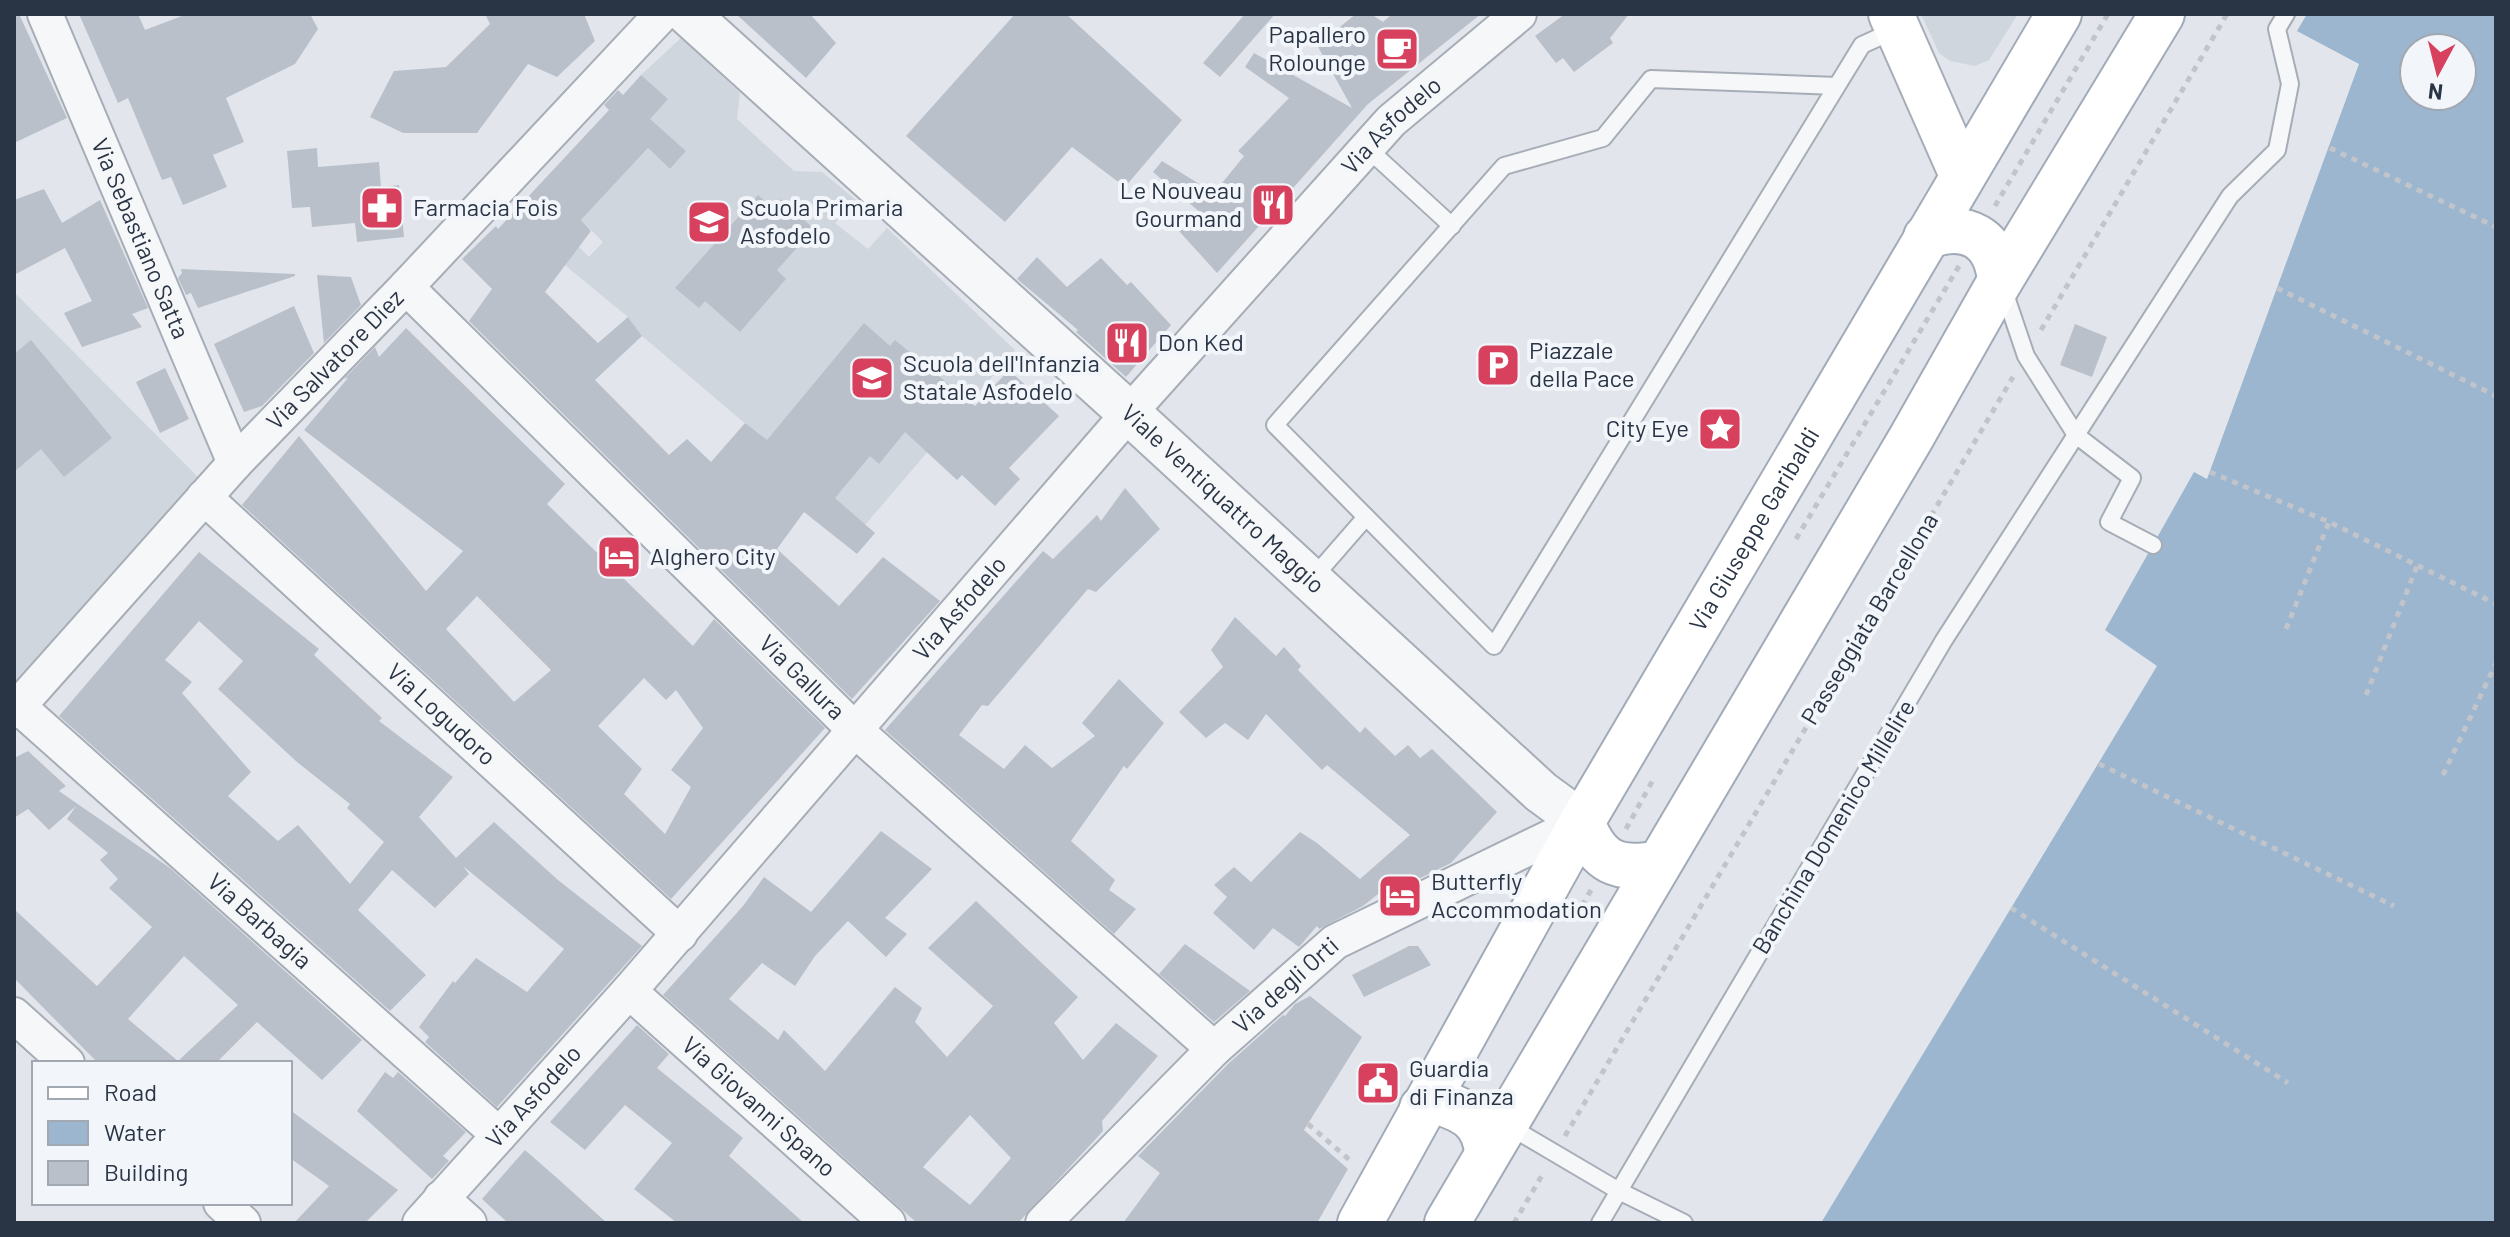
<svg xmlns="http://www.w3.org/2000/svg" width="2510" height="1237" viewBox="0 0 2510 1237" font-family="Barlow,sans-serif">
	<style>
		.built { fill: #d0d6de }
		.water { fill: #9bb6ce; fill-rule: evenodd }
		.building { fill: #b9c0ca; fill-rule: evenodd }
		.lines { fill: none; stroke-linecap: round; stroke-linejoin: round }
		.service-casing { stroke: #a7adb7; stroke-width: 20 }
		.minor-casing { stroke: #a7adb7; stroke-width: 38 }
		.tertiary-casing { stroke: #a7adb7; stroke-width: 46 }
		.secondary-casing { stroke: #a7adb7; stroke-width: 48 }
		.primary-casing { stroke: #a1abb8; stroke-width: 48 }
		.path { stroke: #c1c4ca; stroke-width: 5; stroke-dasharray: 6 6; stroke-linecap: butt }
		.service { stroke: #f6f7f9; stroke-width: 16 }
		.minor { stroke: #f6f7f9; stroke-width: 34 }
		.tertiary { stroke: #f6f7f9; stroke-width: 42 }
		.secondary { stroke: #fff; stroke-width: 44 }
		.primary { stroke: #fff; stroke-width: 44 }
		.labels { text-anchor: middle; stroke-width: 8; stroke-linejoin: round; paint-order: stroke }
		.poi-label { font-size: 24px; fill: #293445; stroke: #f2f5f9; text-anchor: start }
		.street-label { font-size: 24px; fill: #293445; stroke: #f2f5f9 }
	</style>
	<rect width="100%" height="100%" fill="#e2e6ec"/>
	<g class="built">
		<polygon points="1921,14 2018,14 1989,60 1975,66 1950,61 1939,53"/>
		<polygon points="681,38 740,93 737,119 794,171 822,172 856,200 835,223 868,249 887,228 1015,350 865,525 642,336 628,317 550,253 567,235 589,257 603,242 581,220 648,148 670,169 686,151 664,132 643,125 667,99 641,75"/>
		<polygon points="14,292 198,477 86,608 14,686"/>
	</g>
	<path class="water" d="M2307,14H2496V1223H1821L2157,666L2105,630L2194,472L2207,479L2359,64L2297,31ZM2414,48H2462V96H2414Z"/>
	<g class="building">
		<polygon points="14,14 19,14 67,118 14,143"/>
		<polygon points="79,14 138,14 145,30 187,14 310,14 318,29 295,64 226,98 244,142 213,155 227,187 183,205 171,177 162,180 128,98 118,103"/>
		<polygon points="485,14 584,14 595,41 557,77 528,64 477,133 403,133 370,117 394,71 446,67 490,24"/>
		<polygon points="736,14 810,14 836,43 806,78"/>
		<polygon points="1015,14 1066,14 1182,120 1125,187 1072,147 1005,222 906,136"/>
		<polygon points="1245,14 1275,14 1220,77 1203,63"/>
		<polygon points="1356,14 1371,14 1383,22 1392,14 1481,14 1368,104 1217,273 1179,231 1202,214 1153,172 1162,161 1214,193 1244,156 1238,151 1289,98 1245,67 1254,53 1352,108 1317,45"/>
		<polygon points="1565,14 1629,14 1610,38 1613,43 1574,72 1563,58 1556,63 1535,36"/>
		<polygon points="641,75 668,99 650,119 686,151 670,169 648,148 581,220 591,231 545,292 598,343 628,317 642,336 595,380 669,455 687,439 711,462 745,423 767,440 864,323 890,346 895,340 975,406 1009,370 1059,416 1009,468 1020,479 995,506 962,475 957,480 905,432 879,464 870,456 835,498 875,533 857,554 804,512 777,549 839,606 883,557 940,601 852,699 469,321 492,289 462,259 496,226 498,229 609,110 604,105 618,90 623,95"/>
		<polygon points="317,148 318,167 379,162 381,187 399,185 404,237 357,242 355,223 312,227 310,207 292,208 287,151"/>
		<polygon points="44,189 62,223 100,200 148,308 132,314 142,327 82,347 64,313 92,301 65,248 14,275 14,200"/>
		<polygon points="758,195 773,208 781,199 814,229 777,270 786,279 740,332 705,301 699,308 675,288"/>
		<polygon points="1037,257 1067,287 1101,258 1127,285 1131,282 1171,325 1126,377 1076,332 1078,330 1017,279"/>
		<polygon points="181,269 295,274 295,276 198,308 191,293 186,295 178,278 182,273"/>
		<polygon points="317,275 351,277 361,305 324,343"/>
		<polygon points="294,306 314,353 262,406 244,412 214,344"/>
		<polygon points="2075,324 2107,337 2092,377 2060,365"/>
		<path d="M406,328L565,484L547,504L693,646L714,619L825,728L671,899L242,505L299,436L426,591L463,551L304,430L348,378L344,379L375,347L379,357ZM477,596L551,670L514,702L446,629ZM644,678L666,700L676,690L703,728L671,770L691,787L665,834L624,794L642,769L598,726Z"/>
		<polygon points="31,340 112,438 64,477 41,449 14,472 14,354"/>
		<polygon points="165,368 189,419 160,433 136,382"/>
		<polygon points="1125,488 1160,529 1096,592 1088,589 988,706 982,705 959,735 1004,769 1025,745 1052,768 1095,736 1082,723 1119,679 1164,723 1127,769 1124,766 1071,841 1115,880 1109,890 1136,909 1114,934 885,730 1043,551 1053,559 1097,515 1101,521"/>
		<path d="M199,552L319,649L314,655L382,718L379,721L453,777L419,817L456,858L494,822L558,880L642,946L497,1107L425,1042L429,1037L419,1027L453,981L455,983L476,958L527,992L564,949L463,866L469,874L435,908L392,870L358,910L426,975L390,1011L59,716ZM199,621L243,661L218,689L297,762L350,804L347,808L384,842L350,884L298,825L278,841L228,796L251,772L182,693L192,682L165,660Z"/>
		<polygon points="1235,617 1276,656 1284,647 1301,666 1298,670 1360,733 1365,727 1395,756 1408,745 1420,758 1432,749 1497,812 1451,863 1392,892 1387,887 1363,906 1319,929 1317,926 1299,947 1273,928 1254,950 1213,913 1227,897 1214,885 1234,867 1251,882 1300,832 1317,843 1360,879 1410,835 1327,765 1322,770 1266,714 1248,740 1225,723 1206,738 1179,712 1223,667 1211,650"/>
		<path d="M28,751L66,786L59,791L170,868L362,1040L322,1080L257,1022L216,1063H98L14,978V909L97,986L152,927L109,888L118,879L100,860L108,853L67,819L76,806L49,830L28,809L14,818V758ZM184,956L238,1005L178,1061L128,1019Z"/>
		<path d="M881,831L932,869L885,918L907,934L886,957L848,921L815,956L795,986L762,963L729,999L778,1040L784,1030L825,1071L895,987L922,1008L915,1022L947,1057L993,1006L928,948L976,901L1078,997L1054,1023L1083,1060L1116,1023L1158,1056L1102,1121L1103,1131L1018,1223H917L663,995L743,906L764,877L811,912ZM970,1115L1011,1158L970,1205L923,1167Z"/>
		<polygon points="1185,944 1250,991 1214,1022 1159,974"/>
		<polygon points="1409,946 1418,946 1431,965 1364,997 1352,975"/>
		<polygon points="1310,996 1362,1037 1304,1130 1348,1169 1317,1223 1123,1223 1160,1173 1138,1156 1228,1064 1283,1015 1285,1016 1295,1004"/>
		<polygon points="637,1025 669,1054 657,1068 743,1138 729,1156 804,1223 677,1223 634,1189 672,1143 625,1105 585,1150 550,1122"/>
		<polygon points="385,1072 393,1078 398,1072 466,1132 443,1156 449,1161 432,1179 357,1111"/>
		<polygon points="290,1110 398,1190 365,1223 294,1223 329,1186 290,1158"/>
		<polygon points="525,1150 557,1178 607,1223 508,1223 482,1199"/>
	</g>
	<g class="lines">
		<g class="service-casing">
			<g id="service">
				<polyline points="1837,86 1651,79 1603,138 1504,166 1275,425 1494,646 1862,45 1895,30"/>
				<polyline points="1367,148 1452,226"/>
				<polyline points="2153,545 2109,522 2132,478 2076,435 2230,196 2277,150 2290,84 2277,29 2286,14"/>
				<polyline points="1312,579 1366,517"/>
				<polyline points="1507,1125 1619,1191 1684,1223"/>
				<polyline points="1600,1223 1944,640 2076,435 2026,356 2003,288"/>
			</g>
		</g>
		<g class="minor-casing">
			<g id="minor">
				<path id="s1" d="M45,14L235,463"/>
				<path id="s2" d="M406,287L855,730L1214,1049"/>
				<path id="s3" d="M204,497L680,934"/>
				<path id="s4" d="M19,707L499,1135"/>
				<path id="s5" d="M14,711L235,463L406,287L662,14"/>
				<path id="s6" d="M629,991L888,1223"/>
				<polyline points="14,1015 67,1063"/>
				<polyline points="441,1198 469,1223"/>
				<polyline points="221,1203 243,1223"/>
				<path id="s7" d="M420,1223L629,991L1129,413L1391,121L1519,14"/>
				<path id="s8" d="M1043,1223L1214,1049L1335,942L1582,822"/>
			</g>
		</g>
		<g class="tertiary-casing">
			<g id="tertiary">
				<path id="s9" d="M688,14L1129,413L1541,792L1582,822"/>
			</g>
		</g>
		<g class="secondary-casing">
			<polyline id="secondary" points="1891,14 1962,175"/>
		</g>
		<g class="primary-casing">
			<g id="primary">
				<path d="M1926,237C1967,221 1996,238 2000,281"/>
				<path d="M1582,822C1598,863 1617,871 1659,863"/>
				<path d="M1422,1108L1433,1100C1464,1110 1485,1119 1487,1154"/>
				<path id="s10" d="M1360,1223L1582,822L2059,14"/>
				<polyline points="1447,1223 1911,438 2000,281 2162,14"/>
			</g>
		</g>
		<g class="path">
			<polyline points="2330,148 2496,227"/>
			<polyline points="1995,206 2108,14"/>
			<polyline points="2277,288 2496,396"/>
			<polyline points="2041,330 2227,14"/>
			<polyline points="2210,472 2329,522 2496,604"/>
			<polyline points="1796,539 1959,266"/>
			<polyline points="2286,629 2329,522"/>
			<polyline points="2366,695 2417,566"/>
			<polyline points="2099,764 2394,906"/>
			<polyline points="2443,775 2496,663"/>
			<polyline points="1626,829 1654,778"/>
			<polyline points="2011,908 2288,1083"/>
			<polyline points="1576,916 1591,890"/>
			<polyline points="1308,1124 1352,1162"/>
			<polyline points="1565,1136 2013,377"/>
			<polyline points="1514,1223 1544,1172"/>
		</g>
		<use href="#service" class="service"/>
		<use href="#minor" class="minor"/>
		<use href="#tertiary" class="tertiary"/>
		<use href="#secondary" class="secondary"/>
		<use href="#primary" class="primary"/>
	</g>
	<defs>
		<g id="cafe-square" transform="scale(2.3)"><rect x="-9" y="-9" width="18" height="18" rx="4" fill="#d7415d" stroke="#f2f5f9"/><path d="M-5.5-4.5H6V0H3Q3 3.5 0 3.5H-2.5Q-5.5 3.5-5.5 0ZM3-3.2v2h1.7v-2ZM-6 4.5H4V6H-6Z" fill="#fff"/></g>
		<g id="restaurant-square" transform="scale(2.3)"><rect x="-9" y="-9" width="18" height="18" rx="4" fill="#d7415d" stroke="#f2f5f9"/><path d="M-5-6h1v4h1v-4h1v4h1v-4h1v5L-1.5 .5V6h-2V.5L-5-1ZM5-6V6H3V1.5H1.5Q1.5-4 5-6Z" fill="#fff"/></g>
		<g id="pharmacy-square" transform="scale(2.3)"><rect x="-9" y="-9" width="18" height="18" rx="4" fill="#d7415d" stroke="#f2f5f9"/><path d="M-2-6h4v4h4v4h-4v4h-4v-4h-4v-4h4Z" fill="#fff"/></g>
		<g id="school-square" transform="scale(2.3)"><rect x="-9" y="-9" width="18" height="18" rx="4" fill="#d7415d" stroke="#f2f5f9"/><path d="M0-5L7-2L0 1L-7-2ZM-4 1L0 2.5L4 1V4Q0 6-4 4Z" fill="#fff"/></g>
		<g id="parking-square" transform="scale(2.3)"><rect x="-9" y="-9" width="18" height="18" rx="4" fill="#d7415d" stroke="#f2f5f9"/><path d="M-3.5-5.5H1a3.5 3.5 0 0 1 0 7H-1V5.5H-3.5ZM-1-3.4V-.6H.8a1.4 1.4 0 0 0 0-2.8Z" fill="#fff"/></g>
		<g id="sight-square" transform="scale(2.3)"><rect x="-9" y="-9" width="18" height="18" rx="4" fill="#d7415d" stroke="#f2f5f9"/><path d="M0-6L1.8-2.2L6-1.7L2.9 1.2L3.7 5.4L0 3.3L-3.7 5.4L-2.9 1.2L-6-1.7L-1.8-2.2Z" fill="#fff"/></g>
		<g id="hotel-square" transform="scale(2.3)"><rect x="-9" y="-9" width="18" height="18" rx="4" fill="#d7415d" stroke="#f2f5f9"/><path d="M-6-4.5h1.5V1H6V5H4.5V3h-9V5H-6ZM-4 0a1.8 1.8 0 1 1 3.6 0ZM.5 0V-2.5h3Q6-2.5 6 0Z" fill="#fff"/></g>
		<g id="civic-square" transform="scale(2.3)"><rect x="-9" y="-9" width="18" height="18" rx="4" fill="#d7415d" stroke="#f2f5f9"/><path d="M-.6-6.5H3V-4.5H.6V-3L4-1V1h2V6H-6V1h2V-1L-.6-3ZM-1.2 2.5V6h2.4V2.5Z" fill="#fff"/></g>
	</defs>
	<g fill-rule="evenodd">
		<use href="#cafe-square" x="1397" y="49"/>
		<use href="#restaurant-square" x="1273" y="205"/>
		<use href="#pharmacy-square" x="382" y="208"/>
		<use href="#school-square" x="709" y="222"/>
		<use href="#restaurant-square" x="1127" y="343"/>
		<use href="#parking-square" x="1498" y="365"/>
		<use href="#school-square" x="872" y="378"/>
		<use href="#sight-square" x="1720" y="429"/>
		<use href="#hotel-square" x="619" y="557"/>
		<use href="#hotel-square" x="1400" y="896"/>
		<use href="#civic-square" x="1378" y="1083"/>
	</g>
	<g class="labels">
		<g class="poi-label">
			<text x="1366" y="43" text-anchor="end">Papallero<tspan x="1366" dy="28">Rolounge</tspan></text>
			<text x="1242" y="199" text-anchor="end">Le Nouveau<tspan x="1242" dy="28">Gourmand</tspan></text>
			<text x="413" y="216">Farmacia Fois</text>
			<text x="740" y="216">Scuola Primaria<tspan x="740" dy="28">Asfodelo</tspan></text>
			<text x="1158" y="351">Don Ked</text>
			<text x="1529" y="359">Piazzale<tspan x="1529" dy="28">della Pace</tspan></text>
			<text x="903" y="372">Scuola dell'Infanzia<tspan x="903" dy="28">Statale Asfodelo</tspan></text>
			<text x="1689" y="437" text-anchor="end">City Eye</text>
			<text x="650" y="565">Alghero City</text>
			<text x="1431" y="890">Butterfly<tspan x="1431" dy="28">Accommodation</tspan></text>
			<text x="1409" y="1077">Guardia<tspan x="1409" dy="28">di Finanza</tspan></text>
		</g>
		<g class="street-label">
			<text dy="8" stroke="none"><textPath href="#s7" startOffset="1466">Via Asfodelo</textPath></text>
			<text dy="8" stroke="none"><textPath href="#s1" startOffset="244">Via Sebastiano Satta</textPath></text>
			<text dy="8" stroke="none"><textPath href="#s5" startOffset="476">Via Salvatore Diez</textPath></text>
			<text dy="8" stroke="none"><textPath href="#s9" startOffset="722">Viale Ventiquattro Maggio</textPath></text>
			<text dy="8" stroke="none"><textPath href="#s10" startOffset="798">Via Giuseppe Garibaldi</textPath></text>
			<text dy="8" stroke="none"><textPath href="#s7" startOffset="818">Via Asfodelo</textPath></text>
			<text transform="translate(1870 619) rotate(-59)" y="8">Passeggiata Barcellona</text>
			<text dy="8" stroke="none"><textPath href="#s2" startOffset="556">Via Gallura</textPath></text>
			<text dy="8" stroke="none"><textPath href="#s3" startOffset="322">Via Logudoro</textPath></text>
			<text transform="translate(1834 827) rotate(-59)" y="8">Banchina Domenico Millelire</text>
			<text dy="8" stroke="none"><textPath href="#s4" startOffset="322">Via Barbagia</textPath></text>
			<text dy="8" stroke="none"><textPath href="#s8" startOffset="340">Via degli Orti</textPath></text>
			<text dy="8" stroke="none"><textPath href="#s7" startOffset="170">Via Asfodelo</textPath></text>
			<text dy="8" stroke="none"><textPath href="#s6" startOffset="174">Via Giovanni Spano</textPath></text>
		</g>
	</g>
	<rect width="2510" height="1237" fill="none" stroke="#293445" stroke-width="32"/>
	<rect x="32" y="1061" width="260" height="144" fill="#f2f5f9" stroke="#a2a8b1" stroke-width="2"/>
	<rect x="48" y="1087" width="40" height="12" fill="#ffffff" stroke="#a2a8b1" stroke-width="2"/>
	<text x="104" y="1101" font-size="24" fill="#293445">Road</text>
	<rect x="48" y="1121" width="40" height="24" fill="#9bb6ce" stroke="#a2a8b1" stroke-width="2"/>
	<text x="104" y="1141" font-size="24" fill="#293445">Water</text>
	<rect x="48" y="1161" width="40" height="24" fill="#b9c0ca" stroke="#a2a8b1" stroke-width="2"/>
	<text x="104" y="1181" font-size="24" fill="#293445">Building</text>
	<g transform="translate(2438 72) rotate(187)"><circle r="38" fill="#f2f5f9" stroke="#a2a8b1" stroke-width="2"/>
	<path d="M0-6L14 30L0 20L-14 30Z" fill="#d7415d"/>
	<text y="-12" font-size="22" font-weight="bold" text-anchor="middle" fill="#293445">N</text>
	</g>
</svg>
